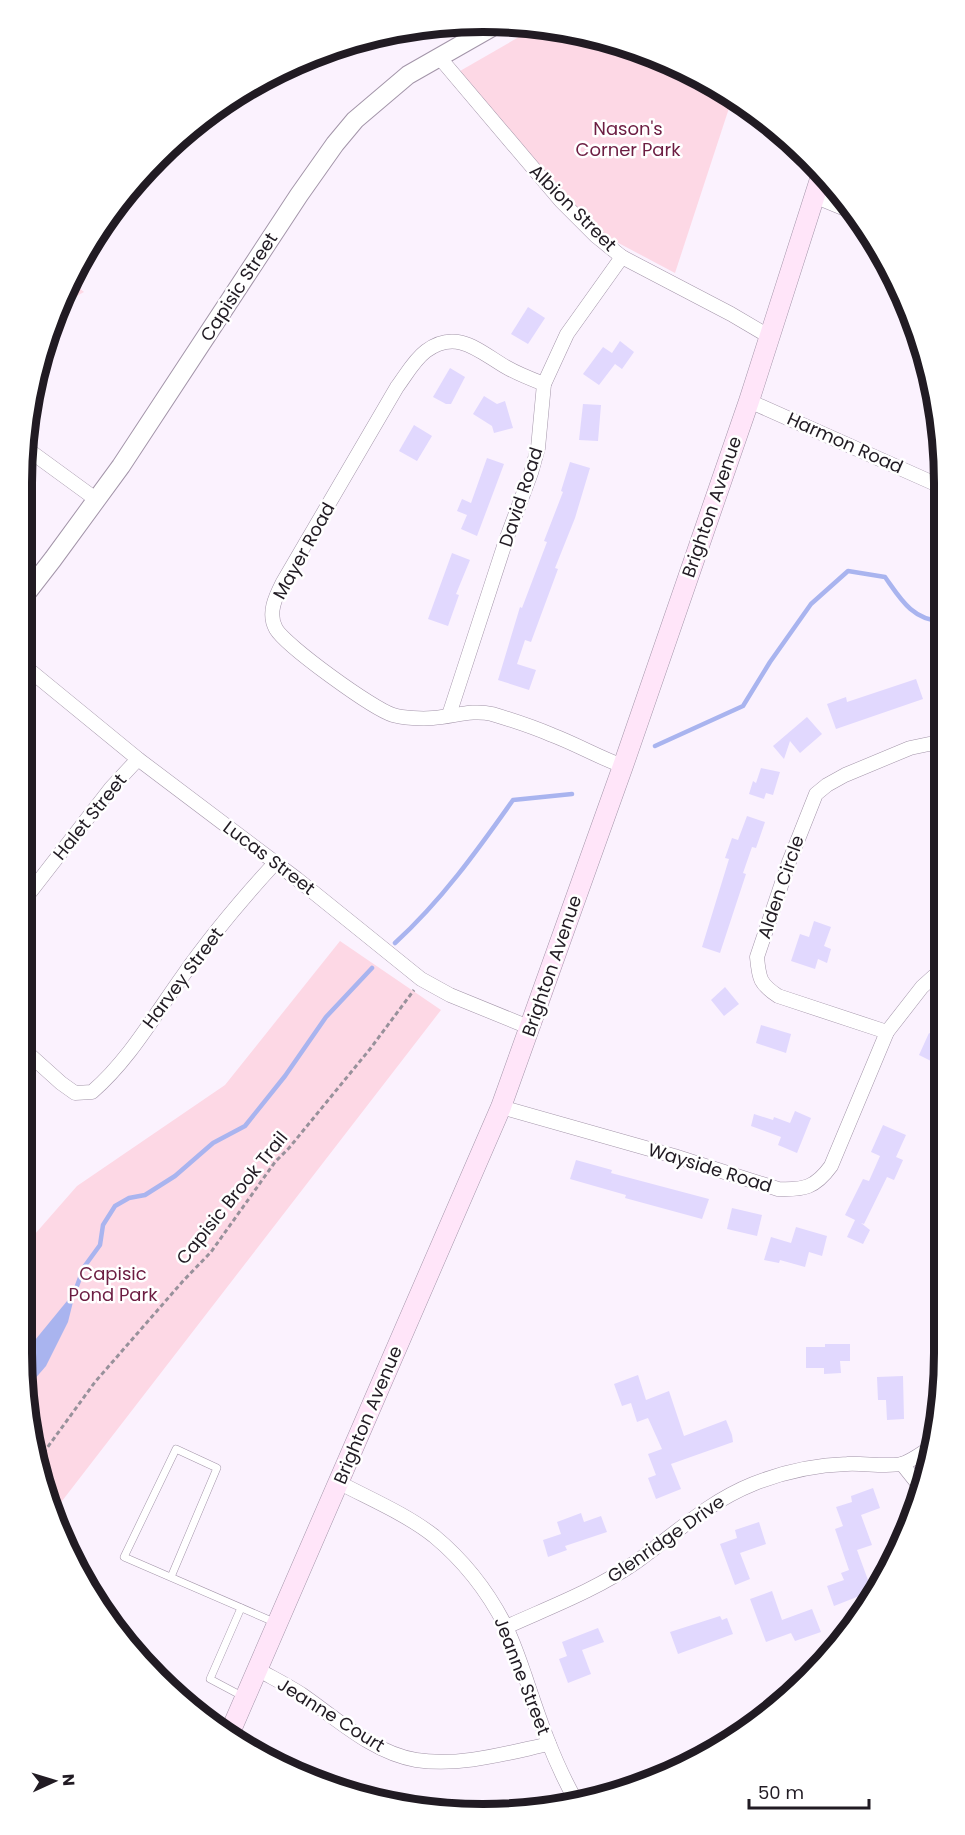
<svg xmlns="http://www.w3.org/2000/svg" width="965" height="1835" viewBox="0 0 965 1835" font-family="Poppins,sans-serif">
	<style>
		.green { fill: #fdd8e5 }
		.water { fill: #a9b4ef }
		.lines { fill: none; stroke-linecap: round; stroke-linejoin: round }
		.stream { stroke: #a9b4ef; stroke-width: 4.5 }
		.building { fill: #e1d8fe }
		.service-casing { stroke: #a395a9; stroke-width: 8 }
		.minor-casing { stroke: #a395a9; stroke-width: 15 }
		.tertiary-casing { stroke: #a395a9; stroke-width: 20 }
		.secondary-casing { stroke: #a395a9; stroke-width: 21 }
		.path { stroke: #98919b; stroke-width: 3; stroke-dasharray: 4.5 3; stroke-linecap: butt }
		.service { stroke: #fff; stroke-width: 7 }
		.minor { stroke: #fff; stroke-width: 14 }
		.tertiary { stroke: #fff; stroke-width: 18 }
		.secondary { stroke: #ffe5f9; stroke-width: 20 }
		.labels { text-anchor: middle; stroke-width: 5; stroke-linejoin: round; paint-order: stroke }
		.park-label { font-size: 18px; fill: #6c1d42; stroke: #fff }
		.street-label { font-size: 18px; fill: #211b23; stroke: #fff }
		.rim { fill: none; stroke: #211b23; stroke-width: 8 }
	</style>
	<rect width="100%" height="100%" fill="#fbf2fe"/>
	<g class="green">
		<polygon points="538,26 602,37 687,69 732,99 675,273 609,238 559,194 460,71"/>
		<polygon points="68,279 84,292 58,306"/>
		<polygon points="340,941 441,1010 52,1514 46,1501 21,1352 21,1250 77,1186 225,1085"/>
	</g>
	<polygon class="water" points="76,1290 68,1322 46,1366 27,1388 22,1356"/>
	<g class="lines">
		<g class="stream">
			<path d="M655,746L743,706L770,662L811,604L848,571L885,577C900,598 912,620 941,621"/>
			<path d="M395,943C441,901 477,851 513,800L572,794"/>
			<polyline points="74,1294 84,1267 100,1245 103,1225 115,1206 129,1198 145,1195 175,1176 213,1143 245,1126 285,1076 326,1017 372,968"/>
		</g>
	</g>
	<g class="building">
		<polygon points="528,307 545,318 528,344 511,334"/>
		<polygon points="620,341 634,352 622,369 615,364 599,385 583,374 603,347 612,353"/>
		<polygon points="450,368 465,377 451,404 446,404 433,397"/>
		<polygon points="484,396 497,404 505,401 513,428 494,433 492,426 473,414"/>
		<polygon points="583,404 601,405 598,441 579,440"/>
		<polygon points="414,425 432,436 417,461 399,451"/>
		<polygon points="487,458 504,464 477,536 461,529 467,515 457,511 462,499 471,503"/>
		<polygon points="570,462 590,468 575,518 555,568 558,569 531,642 525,640 517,664 536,670 529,690 498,680 520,607 522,608 547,542 544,541 563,492 561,491"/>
		<polygon points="452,553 470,560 456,594 459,595 448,626 428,619"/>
		<polygon points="916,679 923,699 836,729 827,704 846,697 847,702"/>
		<polygon points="807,717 822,734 800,753 790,741 784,759 773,746"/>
		<polygon points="761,768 780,772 773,795 766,793 764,799 749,794 753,781 756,783"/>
		<polygon points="747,816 765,822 756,848 752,847 743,873 746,874 720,953 702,947 729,859 725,858 732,838 738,840"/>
		<polygon points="814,921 831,927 824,946 831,949 827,963 818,959 815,969 791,961 800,934 809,937"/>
		<polygon points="725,987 739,1004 724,1016 711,1000"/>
		<polygon points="761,1025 791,1034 786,1053 756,1043"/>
		<polygon points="929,1033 942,1039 942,1054 937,1064 919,1055"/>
		<polygon points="795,1111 811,1118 797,1153 778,1145 781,1137 751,1126 754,1114 773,1120 774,1117 790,1123"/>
		<polygon points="883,1125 906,1135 896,1157 903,1160 894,1180 887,1177 864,1224 861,1223 870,1230 863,1244 847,1237 855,1220 845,1215 863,1179 869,1181 880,1156 871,1152"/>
		<polygon points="576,1160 612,1170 611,1173 709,1199 702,1219 625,1198 626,1195 570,1179"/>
		<polygon points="732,1208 762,1215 757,1236 727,1229"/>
		<polygon points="796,1227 827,1236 822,1256 809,1252 805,1267 780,1260 779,1263 764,1260 771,1237 791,1243"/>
		<polygon points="825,1344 850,1344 850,1361 840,1361 841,1373 824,1374 824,1368 806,1368 806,1347 825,1347"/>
		<polygon points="638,1375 646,1400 669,1391 684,1436 726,1420 732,1435 733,1442 671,1464 681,1489 656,1499 648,1478 656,1475 648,1454 662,1449 648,1418 637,1422 631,1403 622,1406 614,1384"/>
		<polygon points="903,1376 904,1419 887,1420 886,1400 878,1400 877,1377"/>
		<polygon points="873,1488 880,1508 861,1515 872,1545 857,1550 872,1591 834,1606 827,1586 844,1580 841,1573 849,1570 835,1529 843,1526 836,1507 852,1502 851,1496"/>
		<polygon points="581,1513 584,1522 601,1516 607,1532 565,1546 567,1550 548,1557 543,1540 561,1534 557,1522"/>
		<polygon points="759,1522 766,1544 740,1553 750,1579 735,1585 720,1544 737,1538 735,1530"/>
		<polygon points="772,1591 782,1620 812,1609 821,1632 795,1641 791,1633 766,1642 750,1599"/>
		<polygon points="720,1616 722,1620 727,1618 733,1634 678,1654 670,1632"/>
		<polygon points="598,1628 604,1642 582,1650 591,1674 568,1683 559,1659 567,1656 562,1642"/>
	</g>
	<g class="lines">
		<g class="service-casing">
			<g id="service">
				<polyline points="171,1577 217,1468 176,1449 124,1557 274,1622"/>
				<polyline points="241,1608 210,1679 242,1696"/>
				<polyline points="206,1718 230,1727"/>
			</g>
		</g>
		<g class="minor-casing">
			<g id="minor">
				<polyline points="439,57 561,201 596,236 622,257 731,314 770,337"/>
				<polyline points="814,196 855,213"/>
				<path d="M544,384C531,379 518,374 506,367C480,352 457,328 426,351C414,360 406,375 397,387L283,582C276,596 267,613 276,629C286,646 373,709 393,715C403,718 422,719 433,718C453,717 472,709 492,714C512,720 533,727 552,735C576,744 598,757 623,766"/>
				<polyline points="749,401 940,486"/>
				<polyline points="23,446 97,500"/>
				<polyline points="22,664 138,759 297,879 421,979 450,995 531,1028"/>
				<polyline points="449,715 506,540 531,473 538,448 544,384 567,334 622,257"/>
				<polyline points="21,904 111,788 138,759"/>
				<path d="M887,1032L778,996C760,984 759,979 757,957L789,862L816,794L827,785L845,775L910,748L929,744L941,746"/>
				<path d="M21,1047L61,1083L75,1093L92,1092C129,1060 154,1016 182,977C210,937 242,899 275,863"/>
				<path d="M501,1107L674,1156L778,1189C804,1190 815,1188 831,1166L887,1032L922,987L942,969"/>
				<polyline points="902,1464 922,1489"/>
				<path d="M338,1482C370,1499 406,1514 434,1536C463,1560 488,1592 505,1625C513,1641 519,1659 525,1676C539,1718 553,1760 575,1799"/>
				<path d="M506,1627C550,1607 596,1590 636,1562C675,1534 708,1502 753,1484C783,1472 815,1465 847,1464C863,1463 886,1467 901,1464C911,1462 924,1451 933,1446"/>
				<path d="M257,1669C271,1677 287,1685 301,1694C336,1718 373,1753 416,1760C460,1767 507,1753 549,1744"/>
			</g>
		</g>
		<g class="tertiary-casing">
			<polyline id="tertiary" points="22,599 53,559 121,466 299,195 335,144 355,120 408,75 501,22"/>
		</g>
		<g class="secondary-casing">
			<polyline id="secondary" points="228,1737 501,1107 623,766 749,401 822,173"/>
		</g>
		<polyline class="path" points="39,1459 95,1382 183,1281 211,1252 275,1162 289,1148 370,1049 414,990"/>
		<use href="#service" class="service"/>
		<use href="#minor" class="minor"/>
		<use href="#tertiary" class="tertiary"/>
		<use href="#secondary" class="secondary"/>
	</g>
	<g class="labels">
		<g class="park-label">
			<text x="628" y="135">Nason's<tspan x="628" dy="21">Corner Park</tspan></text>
			<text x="113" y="1280">Capisic<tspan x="113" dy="21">Pond Park</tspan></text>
		</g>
		<g class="street-label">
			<text transform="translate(573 208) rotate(45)" y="6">Albion Street</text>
			<text transform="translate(239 287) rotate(-57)" y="6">Capisic Street</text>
			<text transform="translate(845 443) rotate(24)" y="6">Harmon Road</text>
			<text transform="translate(521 497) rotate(-72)" y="6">David Road</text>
			<text transform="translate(712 507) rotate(-71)" y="6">Brighton Avenue</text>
			<text transform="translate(304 551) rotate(-61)" y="6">Mayer Road</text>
			<text transform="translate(90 817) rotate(-51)" y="6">Halet Street</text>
			<text transform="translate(269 858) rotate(37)" y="6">Lucas Street</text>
			<text transform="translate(781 887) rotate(-71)" y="6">Alden Circle</text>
			<text transform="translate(552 966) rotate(-71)" y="6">Brighton Avenue</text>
			<text transform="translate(183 978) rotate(-53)" y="6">Harvey Street</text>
			<text transform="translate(710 1168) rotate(17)" y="6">Wayside Road</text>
			<text transform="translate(232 1198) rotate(-51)" y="6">Capisic Brook Trail</text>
			<text transform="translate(368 1415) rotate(-67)" y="6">Brighton Avenue</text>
			<text transform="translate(666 1539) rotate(-35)" y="6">Glenridge Drive</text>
			<text transform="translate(522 1676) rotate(69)" y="6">Jeanne Street</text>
			<text transform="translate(331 1715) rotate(32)" y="6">Jeanne Court</text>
		</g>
	</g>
	<path d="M0 0H965V1835H0ZM483 32H483A451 451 0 0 1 934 483V1353A451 451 0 0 1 483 1804H483A451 451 0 0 1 32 1353V483A451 451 0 0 1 483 32Z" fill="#fff" fill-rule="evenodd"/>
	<path class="rim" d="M483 32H483A451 451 0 0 1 934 483V1353A451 451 0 0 1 483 1804H483A451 451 0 0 1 32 1353V483A451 451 0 0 1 483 32Z"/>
	<g transform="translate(54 1781) rotate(86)" stroke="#ffffff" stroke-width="4.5" paint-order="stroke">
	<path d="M0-4.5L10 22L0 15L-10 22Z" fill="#211b23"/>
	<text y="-9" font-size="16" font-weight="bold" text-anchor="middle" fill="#211b23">N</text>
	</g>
	<path d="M749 1799v9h120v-9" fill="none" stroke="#211b23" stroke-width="3"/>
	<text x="758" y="1799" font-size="18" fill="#211b23" stroke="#ffffff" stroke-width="4.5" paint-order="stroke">50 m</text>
</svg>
